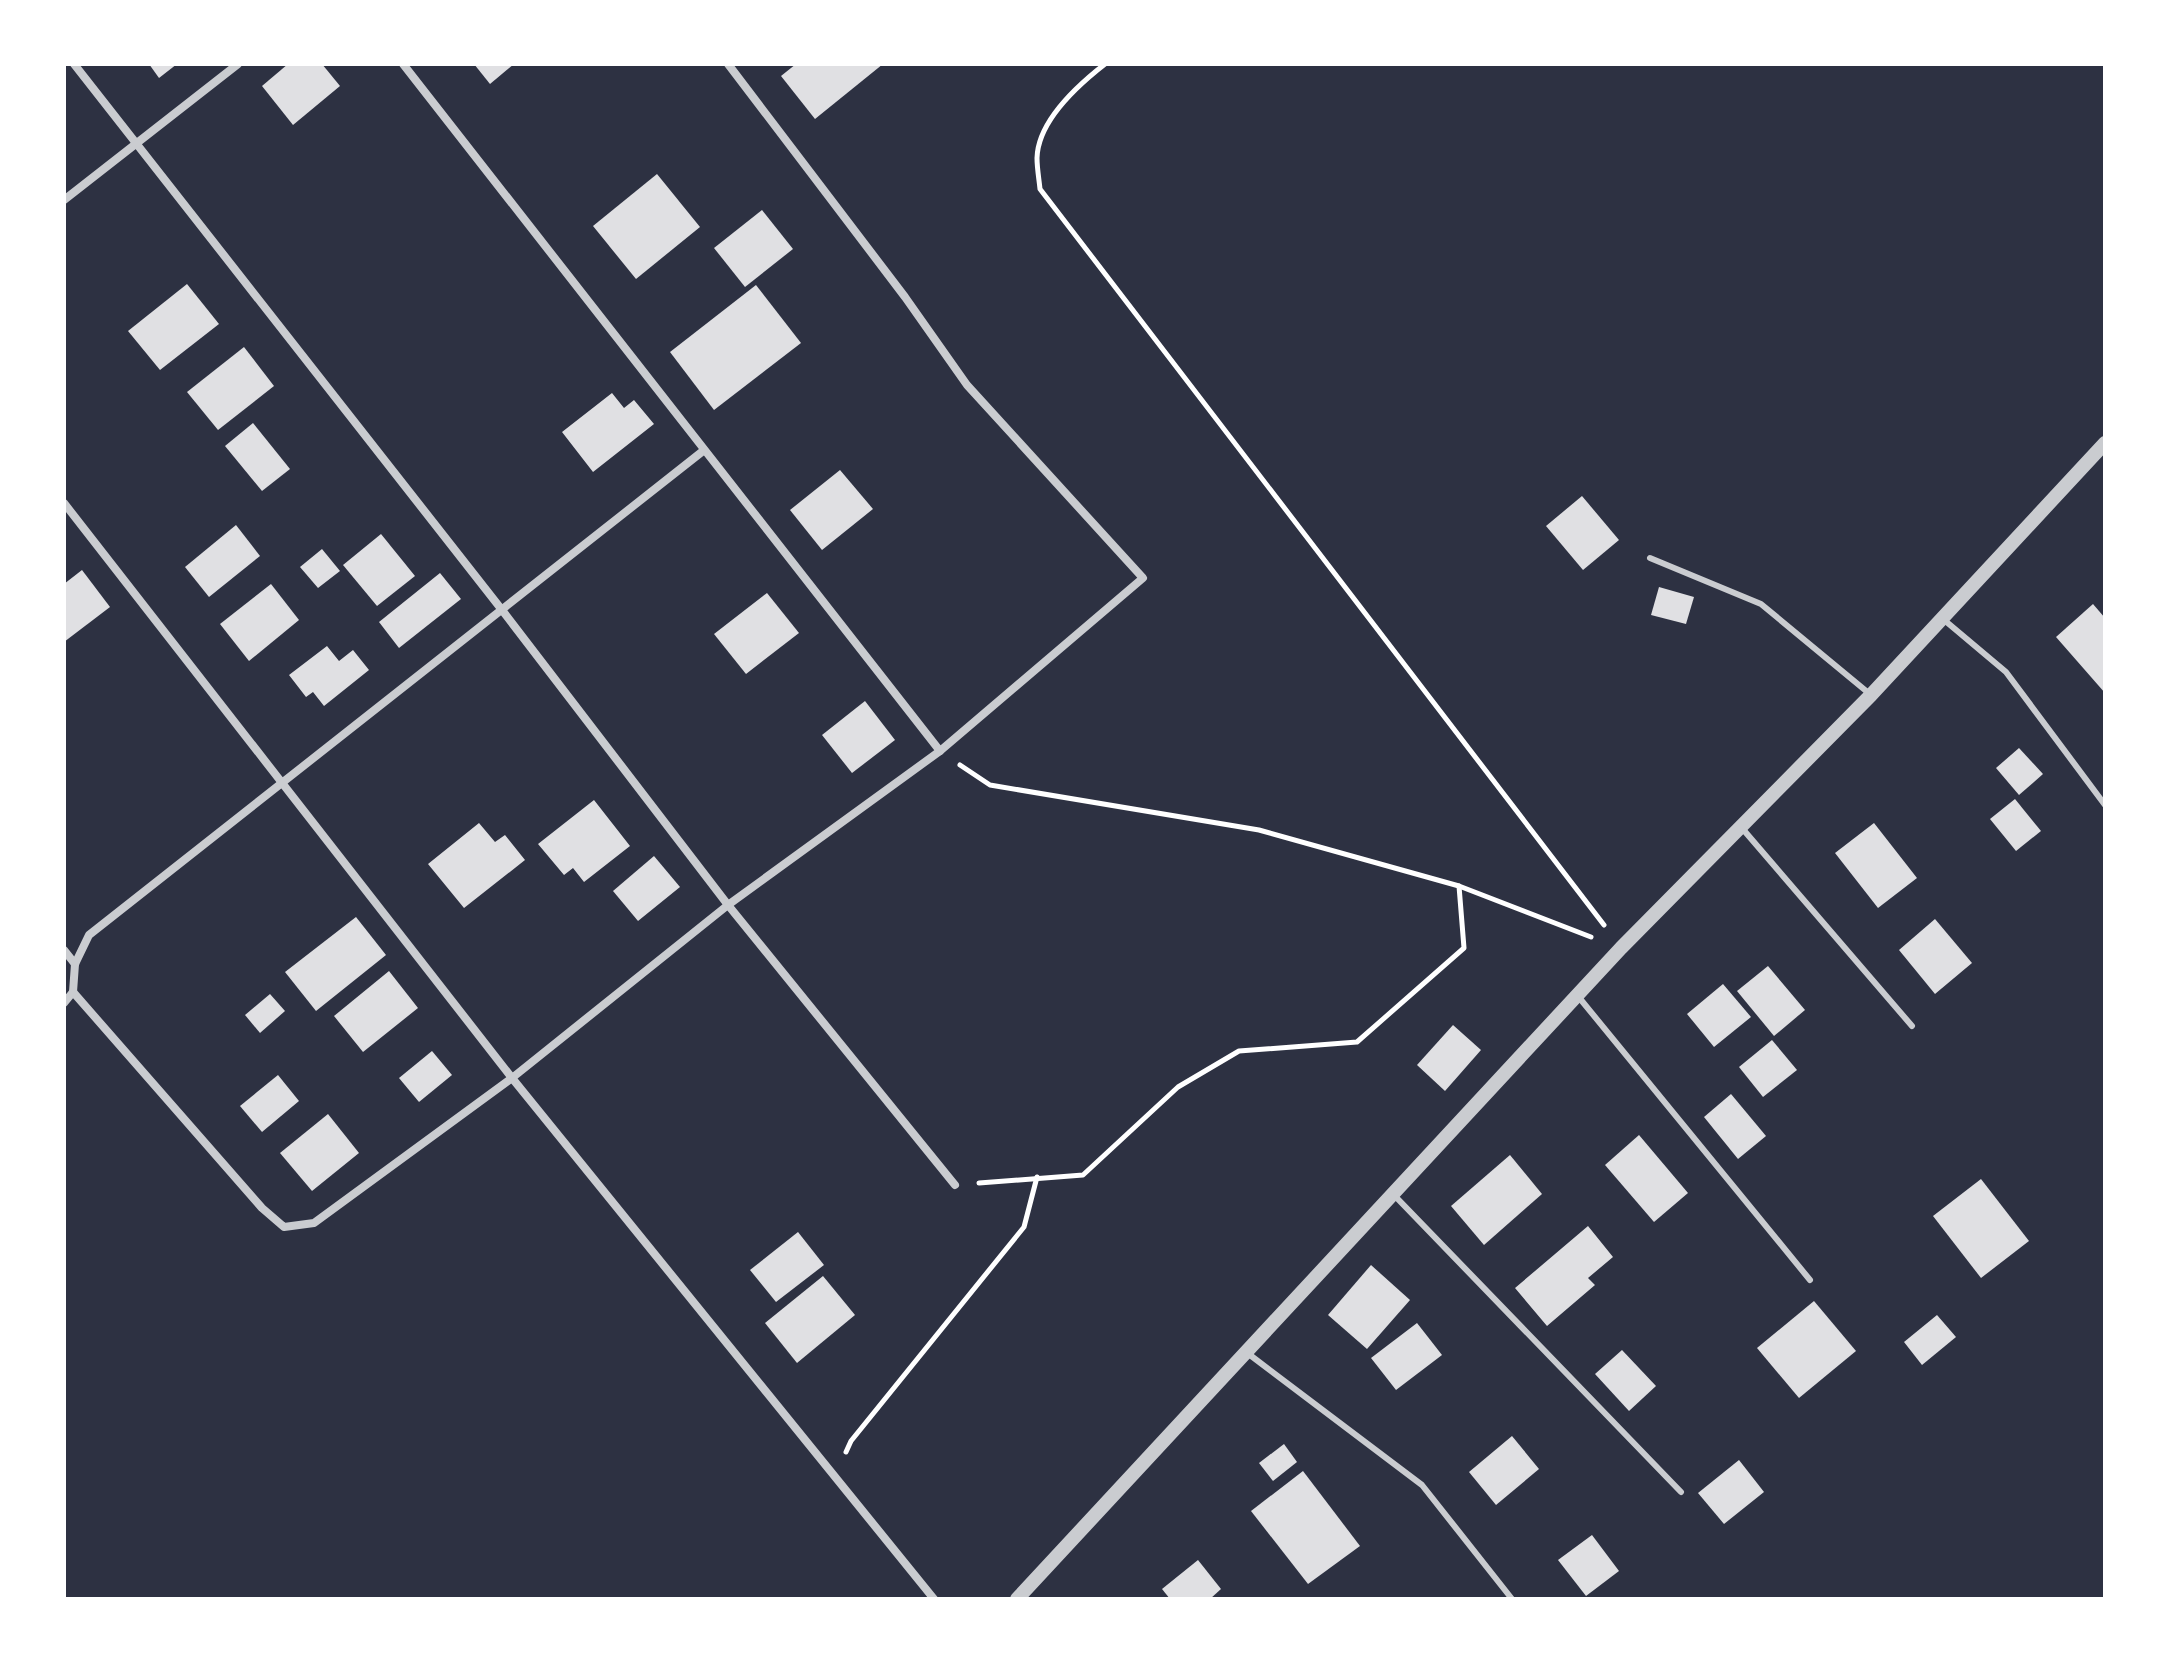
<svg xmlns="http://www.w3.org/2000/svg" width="2169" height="1663" viewBox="0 0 2169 1663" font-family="'Roboto Condensed',sans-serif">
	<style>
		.building { fill: #e0e0e3 }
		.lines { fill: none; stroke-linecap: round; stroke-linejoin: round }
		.path { stroke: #fff; stroke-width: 5 }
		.service { stroke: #caccd0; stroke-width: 6 }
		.minor { stroke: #caccd0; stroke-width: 8 }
		.tertiary { stroke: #caccd0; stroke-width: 14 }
	</style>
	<rect width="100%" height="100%" fill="#2d3142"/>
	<g class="building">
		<polygon points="149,64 177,64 159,78"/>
		<polygon points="288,64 322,64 340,86 293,125 262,86"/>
		<polygon points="474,64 514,64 490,84"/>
		<polygon points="796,64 883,64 815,119 781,76"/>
		<polygon points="657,174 700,227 636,279 593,226"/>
		<polygon points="762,210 793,249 745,287 714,248"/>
		<polygon points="187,284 219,324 160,370 128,331"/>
		<polygon points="756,285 801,343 714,410 670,352"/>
		<polygon points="244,347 274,386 218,430 187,392"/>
		<polygon points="612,393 624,408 634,400 654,424 593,472 562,432"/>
		<polygon points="253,423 290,469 262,491 225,446"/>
		<polygon points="840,470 873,509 822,550 790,510"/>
		<polygon points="1582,496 1619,540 1583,570 1546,526"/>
		<polygon points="236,525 260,556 209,597 185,567"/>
		<polygon points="381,534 415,576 377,606 343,565"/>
		<polygon points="322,549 340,571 318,588 300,567"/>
		<polygon points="82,570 110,607 64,642 64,584"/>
		<polygon points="440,573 461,599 399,648 379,622"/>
		<polygon points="271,584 299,620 249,661 220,624"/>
		<polygon points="1659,587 1694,597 1686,624 1651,615"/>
		<polygon points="767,593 799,633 746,674 714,634"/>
		<polygon points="2093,604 2105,618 2105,693 2056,637"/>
		<polygon points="327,646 339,661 353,650 369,670 324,706 313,692 306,697 289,675"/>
		<polygon points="865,701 895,740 852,773 822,735"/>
		<polygon points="2019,748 2043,774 2019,795 1996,768"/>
		<polygon points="2015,799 2041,831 2016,851 1990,819"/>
		<polygon points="594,800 630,846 584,882 573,868 564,875 538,844"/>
		<polygon points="479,823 495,842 505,835 525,860 464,908 428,864"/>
		<polygon points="1874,823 1917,878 1878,908 1835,853"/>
		<polygon points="654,856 680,887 638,921 613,891"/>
		<polygon points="356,917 386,955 316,1011 285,972"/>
		<polygon points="1935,919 1972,963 1935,994 1899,950"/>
		<polygon points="1768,966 1805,1010 1774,1036 1737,991"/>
		<polygon points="389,971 418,1008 363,1052 334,1016"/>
		<polygon points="1723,984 1751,1017 1714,1047 1687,1014"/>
		<polygon points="270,994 285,1011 260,1033 245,1015"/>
		<polygon points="1453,1025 1481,1050 1445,1091 1417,1065"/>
		<polygon points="1772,1040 1797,1070 1763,1097 1739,1067"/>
		<polygon points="432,1051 452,1075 419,1102 399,1078"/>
		<polygon points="278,1075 299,1101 262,1132 240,1106"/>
		<polygon points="1731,1094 1766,1136 1738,1159 1704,1117"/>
		<polygon points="328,1114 359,1153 312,1191 280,1153"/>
		<polygon points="1639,1135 1688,1193 1654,1222 1605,1165"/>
		<polygon points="1510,1155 1542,1194 1484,1245 1451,1206"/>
		<polygon points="1981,1179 2029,1241 1981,1278 1933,1216"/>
		<polygon points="1588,1226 1613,1257 1588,1278 1595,1285 1547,1326 1515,1288"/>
		<polygon points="798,1232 824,1265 776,1302 750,1270"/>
		<polygon points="1371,1265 1410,1300 1367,1349 1328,1315"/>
		<polygon points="823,1276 855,1315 797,1363 765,1323"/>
		<polygon points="1814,1301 1856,1351 1799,1398 1757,1348"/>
		<polygon points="1937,1315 1956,1337 1922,1365 1904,1342"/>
		<polygon points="1417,1323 1442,1355 1396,1390 1371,1358"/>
		<polygon points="1622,1350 1656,1386 1629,1411 1595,1374"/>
		<polygon points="1512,1436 1539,1469 1496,1505 1469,1472"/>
		<polygon points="1284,1444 1297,1462 1273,1481 1259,1463"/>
		<polygon points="1739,1460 1764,1492 1724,1524 1698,1493"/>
		<polygon points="1303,1471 1360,1546 1308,1584 1251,1511"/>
		<polygon points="1592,1535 1619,1571 1586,1596 1558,1560"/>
		<polygon points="1198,1560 1221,1589 1210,1599 1170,1599 1162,1589"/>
	</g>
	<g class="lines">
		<g class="path">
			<path d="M1105,64C1078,85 1038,121 1037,158C1037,168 1039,179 1040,189L1604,925"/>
			<polyline points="960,765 990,785 1259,830 1459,886 1591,937"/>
			<polyline points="979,1183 1083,1175 1178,1087 1239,1051 1357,1042 1464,948 1459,886"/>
			<polyline points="846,1452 851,1441 1024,1227 1037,1177"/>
		</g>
		<g class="service">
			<polyline points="1650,558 1761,604 1871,695"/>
			<polyline points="1943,619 2006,672 2105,805"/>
			<polyline points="1741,827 1912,1026"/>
			<polyline points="1577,995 1810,1280"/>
			<polyline points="1393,1194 1681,1492"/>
			<polyline points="1246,1352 1422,1485 1512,1599"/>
		</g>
		<g class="minor">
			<polyline points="74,64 502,610 728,905 955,1185"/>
			<polyline points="403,64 940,751"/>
			<polyline points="64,200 238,64"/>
			<polyline points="64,503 512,1078 934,1599"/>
			<polyline points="64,950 75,964"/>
			<polyline points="73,992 262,1208 284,1227 314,1223 512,1078 728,905 940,751 1143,578 967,385 905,297 728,64"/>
			<polyline points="64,1003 73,992 75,964 89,935 703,451"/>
		</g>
		<polyline class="tertiary" points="1017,1599 1621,948 1871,695 2105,443"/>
	</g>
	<rect width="2169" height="1663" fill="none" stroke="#ffffff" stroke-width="132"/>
</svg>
